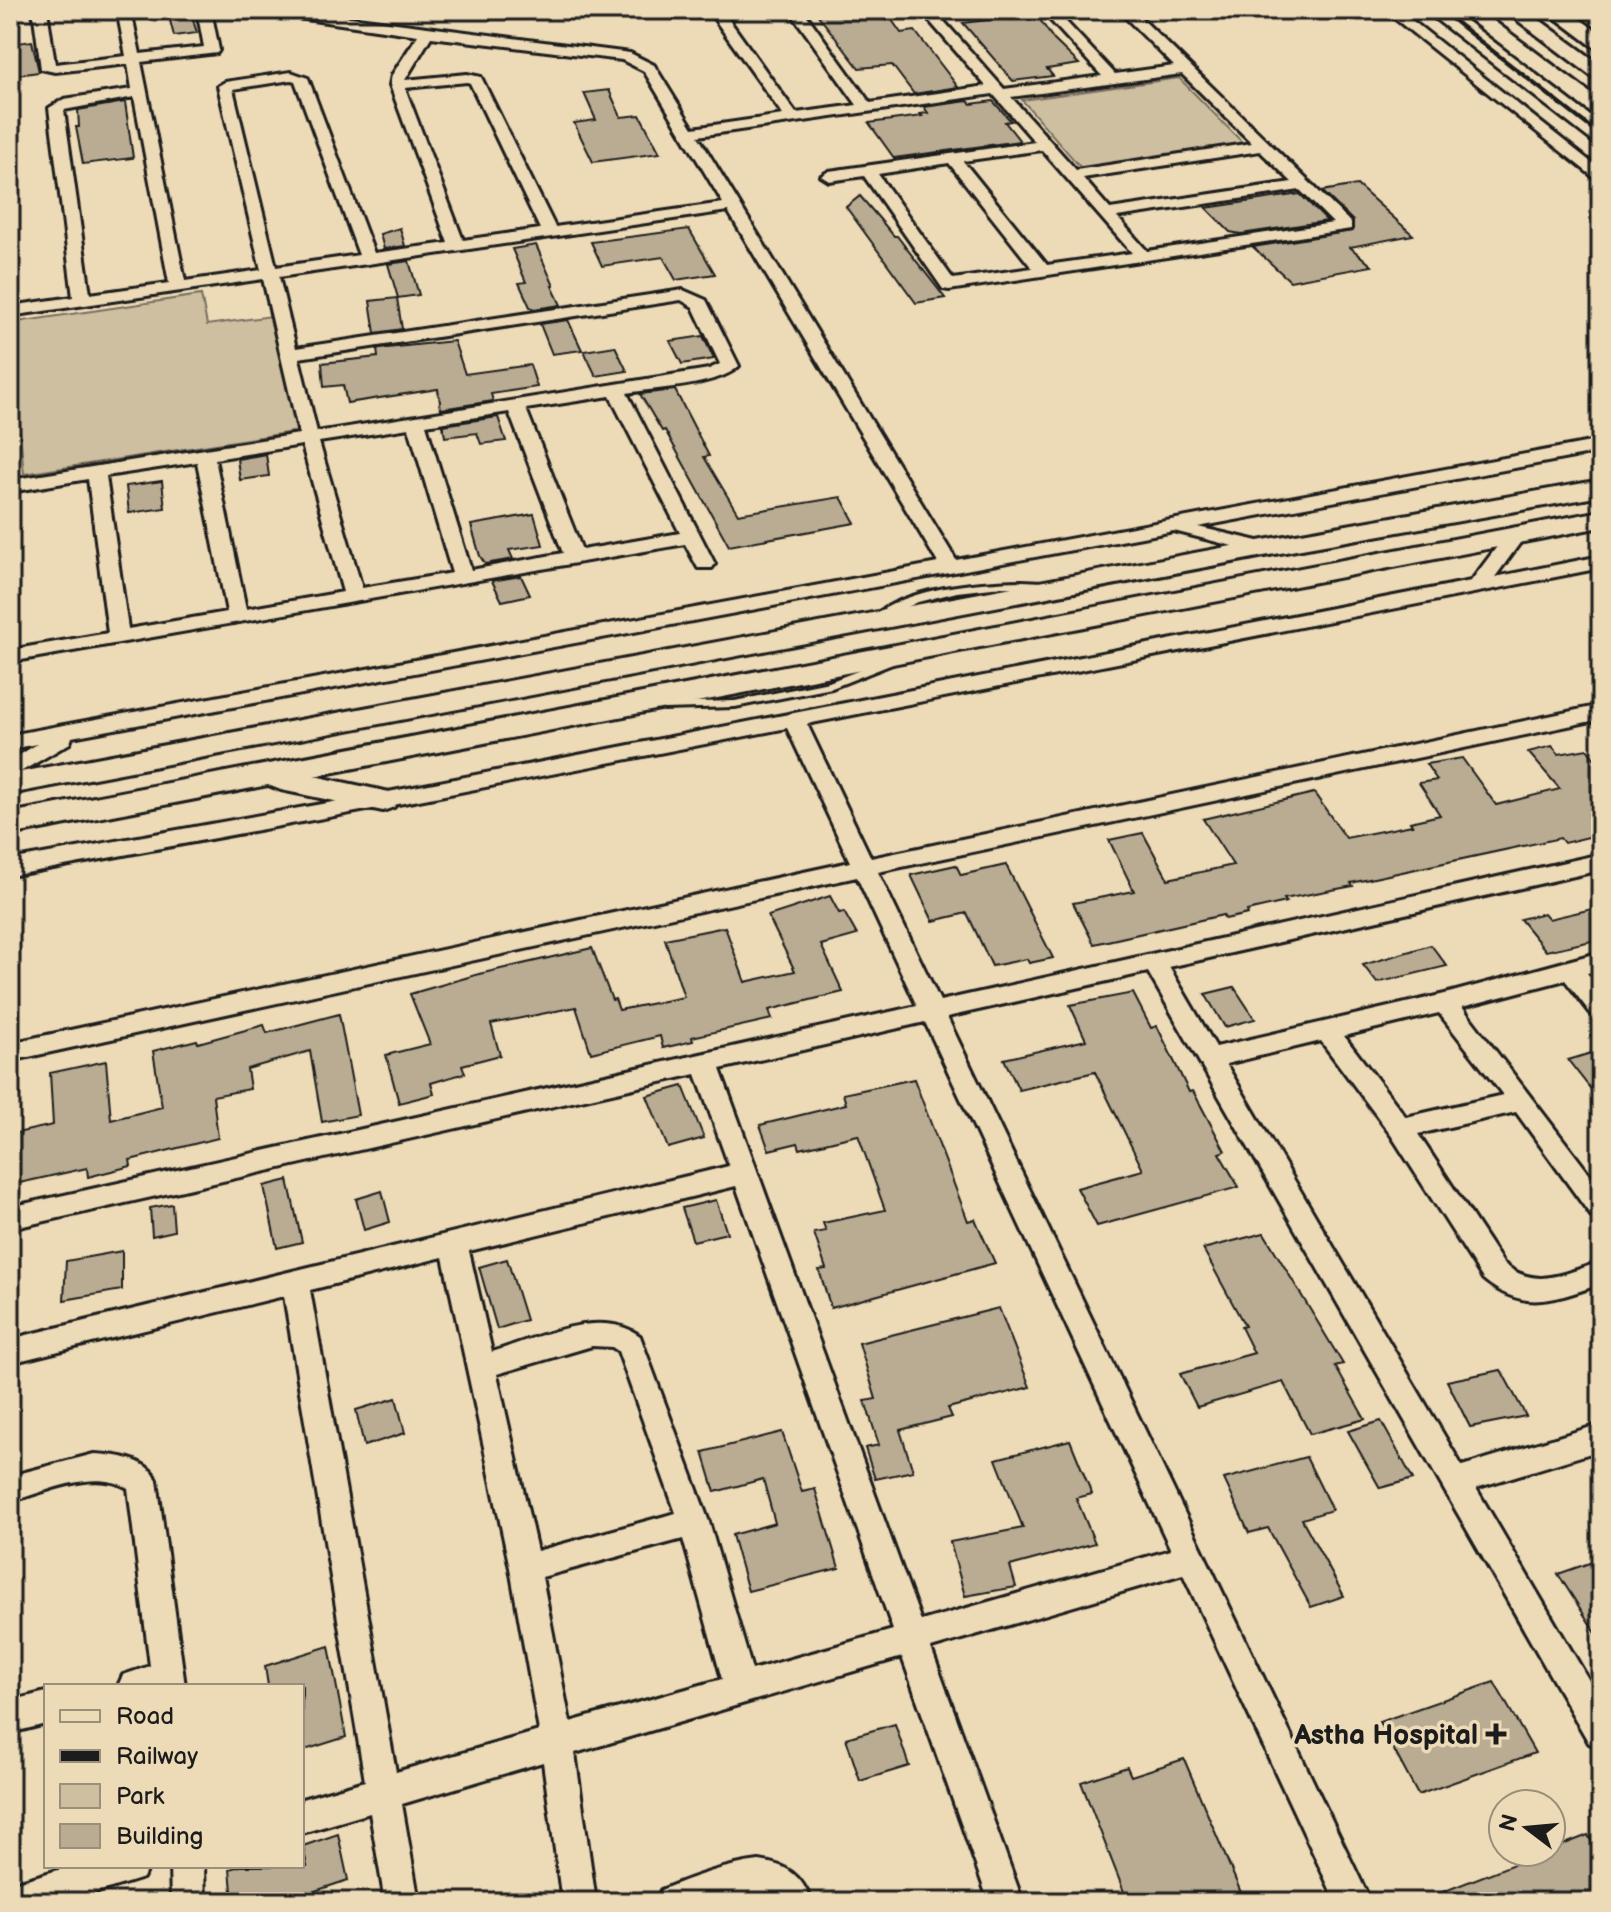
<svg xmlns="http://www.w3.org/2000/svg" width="1611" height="1912" viewBox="0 0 1611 1912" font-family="'Balsamiq Sans',sans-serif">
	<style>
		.green { fill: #cfbfa1; stroke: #766e5e; stroke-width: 2 }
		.building { fill: #b9ac92; stroke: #1c1c1c; stroke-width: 2 }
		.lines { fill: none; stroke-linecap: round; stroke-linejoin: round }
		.lane-casing { stroke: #1c1c1c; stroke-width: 6 }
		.street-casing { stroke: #1c1c1c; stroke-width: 6 }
		.secondary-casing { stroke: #1c1c1c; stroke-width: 6 }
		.lane { fill: #eddbb8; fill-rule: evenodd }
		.street { fill: #eddbb8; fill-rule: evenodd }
		.secondary { fill: #eddbb8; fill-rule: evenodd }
		.rail { stroke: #1c1c1c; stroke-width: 4 }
		.poi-dot { fill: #1c1c1c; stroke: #eddbb8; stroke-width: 3 }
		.labels { text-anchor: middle; stroke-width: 7; stroke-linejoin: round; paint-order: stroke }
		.near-poi-label { font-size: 28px; font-weight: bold; fill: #1c1c1c; stroke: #eddbb8; text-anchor: end }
	</style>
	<rect width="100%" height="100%" fill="#eddbb8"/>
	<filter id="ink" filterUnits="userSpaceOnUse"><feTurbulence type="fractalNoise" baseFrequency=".0125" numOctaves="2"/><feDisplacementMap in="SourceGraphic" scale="16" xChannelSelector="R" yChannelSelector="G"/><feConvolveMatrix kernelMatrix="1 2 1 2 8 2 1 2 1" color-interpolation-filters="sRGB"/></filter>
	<g filter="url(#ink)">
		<g class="green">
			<polygon points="1179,78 1244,144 1081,168 1022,100"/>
			<polygon points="201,295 207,325 271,316 299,431 24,474 20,432 10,433 10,323"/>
		</g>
		<g class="building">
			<polygon points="190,10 197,33 174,36 168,13"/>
			<polygon points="814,10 885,10 901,33 915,31 958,87 914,94 892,65 859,68"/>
			<polygon points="1036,14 1054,40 1079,64 1047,69 1053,76 1013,81 963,23"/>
			<polygon points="32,41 39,72 10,76 10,44"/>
			<polygon points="609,90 621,117 640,115 660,153 593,162 574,123 596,120 584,93"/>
			<polygon points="968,101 971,104 993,101 1011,121 1005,122 1020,141 894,158 869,123 922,116 920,114 928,113 924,107"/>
			<polygon points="125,102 133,158 83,164 76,127 79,127 78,110"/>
			<polygon points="1357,185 1413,235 1350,247 1372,266 1290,281 1253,247 1353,231 1353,221 1322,191"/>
			<polygon points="1300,194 1327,221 1241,234 1230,232 1206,208"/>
			<polygon points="860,196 894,236 897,236 945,298 916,303 846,207"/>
			<polygon points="400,228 405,246 384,249 380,234"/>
			<polygon points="689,229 715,274 676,280 663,257 602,266 591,242"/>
			<polygon points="536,245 554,286 552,286 561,305 534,309 530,307 519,283 526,282 512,249"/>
			<polygon points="409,261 419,295 398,298 388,264"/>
			<polygon points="397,298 402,329 375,333 370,301"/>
			<polygon points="568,320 582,350 552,354 540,324"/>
			<polygon points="703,336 714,359 682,364 670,341"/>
			<polygon points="454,341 465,374 530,365 537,387 491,394 493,401 441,409 438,389 347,403 343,385 324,387 322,363 378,357 377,349"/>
			<polygon points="615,346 627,371 596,376 584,351"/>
			<polygon points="675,390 709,456 704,457 738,514 841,497 855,523 729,546 665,430 662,431 640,394"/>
			<polygon points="498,417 506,441 481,444 477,433 445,437 443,425"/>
			<polygon points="266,454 269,476 240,480 237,459"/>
			<polygon points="162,481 165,508 129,513 126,486"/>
			<polygon points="534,514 543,545 509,550 513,559 485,564 480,556 471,525"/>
			<polygon points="521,576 530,595 502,601 492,581"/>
			<polygon points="1552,746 1559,754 1587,749 1601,767 1601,834 1564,843 1560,838 1351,883 1353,886 1284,899 1286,902 1247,911 1248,914 1225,919 1223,915 1094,944 1073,903 1134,891 1109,840 1143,833 1168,879 1201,872 1233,865 1203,819 1314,793 1346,838 1412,825 1410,822 1440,815 1419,783 1437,780 1426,764 1462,758 1496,805 1560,789 1528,752"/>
			<polygon points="956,865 961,875 1006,865 1053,958 1029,963 1027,959 992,966 967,913 933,921 911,875"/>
			<polygon points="830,896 839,913 844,912 857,935 821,945 843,992 769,1010 772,1019 692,1037 693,1041 663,1048 660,1036 591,1053 576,1007 491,1024 500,1055 462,1065 465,1073 431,1083 434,1094 399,1103 386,1055 430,1044 410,994 479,974 592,948 612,1000 615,999 619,1010 684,997 665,939 725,927 745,982 795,971 768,916"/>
			<polygon points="1601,907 1601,939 1546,951 1520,919 1544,913 1549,919"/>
			<polygon points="1431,945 1447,966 1377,983 1363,965"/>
			<polygon points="1234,987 1255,1019 1225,1027 1205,994"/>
			<polygon points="1133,993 1151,1028 1157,1026 1189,1092 1193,1091 1225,1151 1219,1153 1239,1187 1097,1226 1077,1188 1143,1170 1095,1072 1019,1090 1004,1059 1086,1040 1070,1005"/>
			<polygon points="339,1014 358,1115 322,1122 310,1051 247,1069 250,1089 213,1096 218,1138 130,1160 131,1166 88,1177 87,1168 15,1184 12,1134 53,1125 50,1073 106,1061 111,1120 162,1107 153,1051 197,1040 198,1043 264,1025 267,1033"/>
			<polygon points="1601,1050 1601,1102 1568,1060"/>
			<polygon points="914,1079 968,1221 975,1219 995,1263 831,1308 819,1270 826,1269 814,1233 826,1231 823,1223 885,1210 858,1135 800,1149 798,1143 769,1150 760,1125 846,1104 843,1094"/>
			<polygon points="683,1086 704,1138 668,1148 647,1096"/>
			<polygon points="288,1180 302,1242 277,1248 264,1186"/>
			<polygon points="382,1191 390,1222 364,1230 356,1199"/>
			<polygon points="716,1200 727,1233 693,1241 682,1208"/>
			<polygon points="172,1204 174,1231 152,1236 150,1208"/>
			<polygon points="1264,1233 1343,1364 1335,1366 1365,1419 1310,1434 1283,1382 1197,1407 1180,1374 1254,1353 1241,1327 1245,1326 1203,1249"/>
			<polygon points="122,1251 122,1290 64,1300 66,1261"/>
			<polygon points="507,1259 526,1320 497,1329 479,1267"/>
			<polygon points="999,1308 1030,1387 948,1408 952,1417 900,1430 913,1471 875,1479 865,1448 879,1445 865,1401 876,1399 859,1343"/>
			<polygon points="1501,1370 1526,1416 1470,1427 1447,1381"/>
			<polygon points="396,1398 405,1433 364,1446 356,1410"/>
			<polygon points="1381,1421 1413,1479 1380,1488 1348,1431"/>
			<polygon points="782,1432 802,1492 815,1489 839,1568 748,1591 732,1535 775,1523 763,1479 715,1492 703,1452"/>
			<polygon points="1070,1440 1092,1494 1076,1498 1095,1543 1010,1566 1016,1587 965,1596 950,1542 1023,1528 996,1459"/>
			<polygon points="1306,1457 1332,1510 1302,1519 1344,1596 1311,1607 1268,1528 1249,1533 1224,1479"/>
			<polygon points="1601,1559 1601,1641 1558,1574"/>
			<polygon points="329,1646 346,1737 302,1751 302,1686 268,1686 265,1666"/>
			<polygon points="1494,1682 1535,1753 1418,1795 1379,1722"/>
			<polygon points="895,1724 909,1766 860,1781 846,1738"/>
			<polygon points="1184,1759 1245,1902 1128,1902 1081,1782 1127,1767 1131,1776"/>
			<polygon points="338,1834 348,1880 282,1902 233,1902 230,1869 240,1866 307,1866 303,1846"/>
			<polygon points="1588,1835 1601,1858 1601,1902 1417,1902"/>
		</g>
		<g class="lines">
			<g class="lane-casing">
				<g id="lane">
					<path d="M1022,581L1043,582L1048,585L1043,588L1001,587L957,592L918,602L880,620H872L871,618C908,587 976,582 1022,581Z"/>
					<polygon points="891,658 896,661 895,663 832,688 735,707 664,709 659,706 664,703 735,701 829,682"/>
				</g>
			</g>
			<g class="street-casing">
				<g id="street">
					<path d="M33,10H47L55,64L126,56L117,10H131L140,54L204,47L197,10H211L219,50L217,53L141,62L185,281L261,270L218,86L225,82L291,72L308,78L374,253L448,243L390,85L392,75L418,35L298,18L295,10L630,53L654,65L693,128L783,115L708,10H722L796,113L857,105L789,10H803L870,103L986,86L920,10H934L1004,89L1102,76L1041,10H1055L1115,74L1174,66L1118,10H1133L1351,223V229L949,290L943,289L864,176L829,181L821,176L829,171L1035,142L993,94L698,136L956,560L1601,440V452L1198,527L1271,544L1274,548L1264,554L1174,531L72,737L70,743L10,778V761L37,744L10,749V735L938,563L728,211L279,277L296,348L683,290L706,300L739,366C719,386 655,388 627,393L715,564L712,568H698L685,544L10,662V650L108,633L88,479L10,492V480L299,434L263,279L10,316V306L73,297L49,108L64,99L132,89L128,64L55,72L41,69ZM431,37L622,60L644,71L723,203L555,227L481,77L467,74L405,80ZM1182,74L1252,143L1076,170L1011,97ZM291,80L295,81L359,255L276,267L233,89ZM467,82L470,83L540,229L463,240L405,88ZM134,97L169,283L90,294L64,110ZM1042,150L1132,253L1047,265L963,161ZM1260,151L1292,182L1110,209L1083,178ZM949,163L1032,268L953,279L878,174ZM1300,190L1333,223L1147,251L1117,217ZM681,300L693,307L720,364L709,369L317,432L299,358ZM610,396L680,533L582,550L526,409ZM509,412L563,553L471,570L426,425ZM409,428L452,573L362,588L319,442ZM302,445L343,592L246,609L215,459ZM197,462L227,612L128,629L106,476Z"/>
					<polygon points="1384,10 1399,10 1601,170 1601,183"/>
					<polygon points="1424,10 1439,10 1601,137 1601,148"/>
					<path d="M1515,530L1525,536L1495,577L1601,556V568L807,724L871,858L1601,705V719L878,872L940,1001L1601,854V870L1169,967L1216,1047L1445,994L1601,952V970L1587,973L1601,991V1018L1592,1015L1565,980L1462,1007L1601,1189V1220L1592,1217L1516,1112L1418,1134L1503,1263C1536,1291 1564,1273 1601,1262V1284C1555,1299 1525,1314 1483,1279L1391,1135L1321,1041L1226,1064L1462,1466L1601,1424V1450L1476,1488L1601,1701V1748L1589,1743L1148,972L947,1017L1371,1902H1336L1183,1574L931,1648L1023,1902H989L902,1657L575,1753L596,1902H562L543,1762L402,1804L419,1902H385L370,1813L302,1833V1799L365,1781L284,1296L10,1363V1339L729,1166L696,1074L10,1229V1207L917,1006L857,877L10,1061V1043L850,862L787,728L383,807L10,876V860L383,793L1471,581L1508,532ZM1439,1013L1503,1095L1406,1117L1344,1036ZM925,1022L1171,1550L921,1621L720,1069ZM736,1186L893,1630L752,1670L709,1522L640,1336C600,1306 535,1339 492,1352L469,1251ZM443,1257L510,1568L539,1731L396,1772L310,1290ZM592,1346L612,1347L618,1351L676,1513L537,1551L497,1374ZM683,1539L722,1679L570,1722L542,1577Z"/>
					<path d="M94,1454C116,1455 147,1458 157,1480L185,1686H118L123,1675L150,1666L128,1488C93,1468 45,1492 10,1502V1476Z"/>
					<polygon points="46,1692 46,1724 10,1733 10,1701"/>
					<path d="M759,1861C788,1865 801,1875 812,1902H776L770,1897L759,1895L722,1902H656L661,1890C692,1877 725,1865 759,1861Z"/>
					<polygon points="72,1866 148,1866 143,1878 66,1902 10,1902 10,1884"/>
					<polygon points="170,1866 204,1866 205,1902 171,1902"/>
				</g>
			</g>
			<g class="secondary-casing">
				<g id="secondary">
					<polygon points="1457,10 1479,10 1601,101 1601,117 1594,115"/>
					<polygon points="1504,10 1526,10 1601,65 1601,80 1594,78"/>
					<polygon points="1545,10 1567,10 1601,34 1601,49 1594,47"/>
					<polygon points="1601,480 1601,496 1296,550 10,794 10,774 1296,534"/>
					<polygon points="1601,511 1601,527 314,776 394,793 399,800 394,807 383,811 281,790 268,785 10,835 10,813"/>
				</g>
			</g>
			<use href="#lane" class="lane"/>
			<use href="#street" class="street"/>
			<use href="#secondary" class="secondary"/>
			<polyline class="rail" points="1440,10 1601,136"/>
		</g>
	</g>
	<path class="poi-dot" d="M1492 1722h8v8h8v8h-8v8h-8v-8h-8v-8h8z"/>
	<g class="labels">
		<g class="near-poi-label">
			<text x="1478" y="1744">Astha Hospital</text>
		</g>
	</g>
	<rect width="1611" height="1912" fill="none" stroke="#eddbb8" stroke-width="40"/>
	<rect x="20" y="20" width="1571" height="1872" fill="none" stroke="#1c1c1c" stroke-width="3" filter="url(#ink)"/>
	<rect x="44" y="1684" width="260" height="184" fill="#eddbb8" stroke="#998f7a" stroke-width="2"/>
	<rect x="60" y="1710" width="40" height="12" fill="#eddbb8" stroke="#998f7a" stroke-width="2"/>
	<text x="116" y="1724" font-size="24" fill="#1c1c1c">Road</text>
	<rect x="60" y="1750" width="40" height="12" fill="#1c1c1c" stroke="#998f7a" stroke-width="2"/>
	<text x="116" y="1764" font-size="24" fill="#1c1c1c">Railway</text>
	<rect x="60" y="1784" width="40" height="24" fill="#cfbfa1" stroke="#998f7a" stroke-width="2"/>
	<text x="116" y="1804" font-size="24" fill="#1c1c1c">Park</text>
	<rect x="60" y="1824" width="40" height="24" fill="#b9ac92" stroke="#998f7a" stroke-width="2"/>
	<text x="116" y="1844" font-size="24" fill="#1c1c1c">Building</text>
	<g transform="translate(1527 1828) rotate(286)"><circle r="38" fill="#eddbb8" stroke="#998f7a" stroke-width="2"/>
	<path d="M0-6L14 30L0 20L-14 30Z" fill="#1c1c1c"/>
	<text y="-12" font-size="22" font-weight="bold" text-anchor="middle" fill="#1c1c1c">N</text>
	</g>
</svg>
